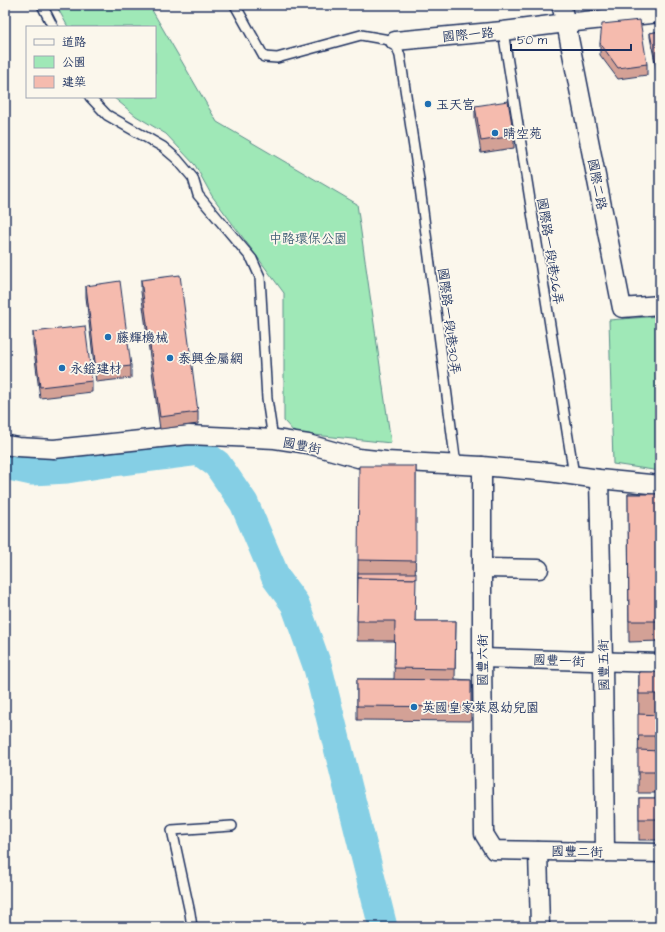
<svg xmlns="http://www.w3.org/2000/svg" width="665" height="932" viewBox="0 0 665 932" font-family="'Architects Daughter','LXGW WenKai TC',sans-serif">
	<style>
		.green { fill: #9fe8b7; stroke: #5d8c8a }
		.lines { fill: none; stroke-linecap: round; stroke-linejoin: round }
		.river { stroke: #85cfe5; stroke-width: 29 }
		.lane-casing { stroke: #1b2f5e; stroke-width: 12 }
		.street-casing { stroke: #1b2f5e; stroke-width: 21 }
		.lane { stroke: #fbf7ec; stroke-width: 9 }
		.street { stroke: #fbf7ec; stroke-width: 18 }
		.wall { fill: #d3a196; stroke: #1b2f5e }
		.building { fill: #f5bbae; stroke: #1b2f5e }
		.poi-dot { fill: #1f6fb2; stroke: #fbf7ec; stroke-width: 1.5 }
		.labels { text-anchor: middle; stroke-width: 3.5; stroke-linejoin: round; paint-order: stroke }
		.street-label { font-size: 13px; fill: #1b2f5e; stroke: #fbf7ec }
		.poi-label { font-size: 13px; fill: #1b2f5e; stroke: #fbf7ec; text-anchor: start }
		.park-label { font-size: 13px; fill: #3c5d74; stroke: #fbf7ec }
	</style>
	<rect width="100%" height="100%" fill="#fbf7ec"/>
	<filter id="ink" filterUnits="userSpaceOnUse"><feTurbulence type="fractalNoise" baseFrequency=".025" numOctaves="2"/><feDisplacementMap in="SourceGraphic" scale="8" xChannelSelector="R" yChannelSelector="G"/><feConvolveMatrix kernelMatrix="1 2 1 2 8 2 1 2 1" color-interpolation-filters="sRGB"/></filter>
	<g filter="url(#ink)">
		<g class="green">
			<polygon points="56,5 149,5 217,122 357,204 391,443 295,433 284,421 284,293 212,196 195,165 166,134 136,116 113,97 155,97 155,27 68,27"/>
			<polygon points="660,316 660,471 613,464 609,320"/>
		</g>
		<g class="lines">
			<polyline class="river" points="5,465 32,471 67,469 105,463 199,451 217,464 244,503 276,578 295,604 318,668 383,927"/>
			<g class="lane-casing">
				<g id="lane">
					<polyline points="42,5 53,27"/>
					<polyline points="235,5 264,57 277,58 361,35 395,41 400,56 419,180 456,465"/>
					<polyline points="503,31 574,475"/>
					<polyline points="90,97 107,115 163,147 177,159 193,178 198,195 252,259 260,277 267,399 273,439"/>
					<polyline points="192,927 190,913 172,830 232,826"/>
				</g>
			</g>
			<g class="street-casing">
				<g id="street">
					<polyline points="561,5 566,23 622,308 660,305"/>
					<polyline points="395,41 503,31 566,23 660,13"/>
					<polyline points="5,445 18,447 54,449 189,435 254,438 275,439 308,444 358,458 386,461 482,466 549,472 599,479 660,485"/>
					<polyline points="482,466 482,658 484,834 494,850 660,853"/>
					<polyline points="599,479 603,661 605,852"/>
					<polyline points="482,568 539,569"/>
					<polyline points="482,658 660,663"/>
					<polyline points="538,851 540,927"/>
				</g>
			</g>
			<use href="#lane" class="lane"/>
			<use href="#street" class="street"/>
		</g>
		<g class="wall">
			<polygon points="660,31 660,72 657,73 650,37 650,33"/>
			<polygon points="600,43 647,64 647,75 618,79 600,55"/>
			<polygon points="475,106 514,136 514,148 481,153 475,117"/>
			<polygon points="141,280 198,412 198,424 160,429 141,292"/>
			<polygon points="86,286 131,366 131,378 96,382 86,297"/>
			<polygon points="33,332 92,381 92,392 40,398 33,343"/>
			<polygon points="416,466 415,621 456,621 455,679 471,680 471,721 357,720 357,679 394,679 395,641 357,641 358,560"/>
			<polygon points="628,494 660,494 660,549 659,549 659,585 660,585 660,641 629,642"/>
			<polygon points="639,672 660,672 660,793 638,793"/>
			<rect x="639" y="798" width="21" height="42"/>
		</g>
		<g class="building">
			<polygon points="640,20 647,64 618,68 600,43 602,24"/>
			<polygon points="660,31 660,68 657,69 650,33"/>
			<polygon points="508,101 514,136 481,141 475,106"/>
			<polygon points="180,275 198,412 160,417 141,280"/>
			<polygon points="120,281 131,366 96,370 86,286"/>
			<polygon points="85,326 92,381 40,387 33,332"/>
			<polygon points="359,466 416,466 416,561 358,560"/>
			<polygon points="628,494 660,494 660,528 659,528 660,621 629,621"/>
			<polygon points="358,573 416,573 416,579 358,578"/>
			<polygon points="358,578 416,579 415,621 456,621 455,669 394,668 395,621 357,621"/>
			<rect x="639" y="672" width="21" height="22"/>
			<polygon points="357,679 471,680 471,707 357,706"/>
			<polygon points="638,714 660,715 660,736 638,736"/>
			<polygon points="638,750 660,751 660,772 638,772"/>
			<rect x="639" y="798" width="21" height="21"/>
		</g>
	</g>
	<g class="poi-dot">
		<circle cx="428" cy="104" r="4"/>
		<circle cx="495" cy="133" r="4"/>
		<circle cx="108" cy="337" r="4"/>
		<circle cx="170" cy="358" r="4"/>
		<circle cx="62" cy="368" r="4"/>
		<circle cx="414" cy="707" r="4"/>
	</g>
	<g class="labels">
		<g class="street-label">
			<text transform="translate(468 34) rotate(-5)" y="5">國際一路</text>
			<text transform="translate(598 184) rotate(79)" y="5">國際二路</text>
			<text transform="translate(551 251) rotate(81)" y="5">國際路一段1巷26弄</text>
			<text transform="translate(450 321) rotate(83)" y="5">國際路一段1巷30弄</text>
			<text transform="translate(302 445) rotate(11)" y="5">國豐街</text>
			<text transform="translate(482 660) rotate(-90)" y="5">國豐六街</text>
			<text transform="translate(559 660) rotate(2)" y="5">國豐一街</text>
			<text transform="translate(603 665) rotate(-91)" y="5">國豐五街</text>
			<text transform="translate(577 851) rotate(1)" y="5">國豐二街</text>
		</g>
		<g class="poi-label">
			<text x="436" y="109">玉天宮</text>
			<text x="503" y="138">晴空苑</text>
			<text x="116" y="342">藤輝機械</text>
			<text x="178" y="363">泰興金屬網</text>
			<text x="70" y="373">永鎰建材</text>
			<text x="422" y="712">英國皇家萊恩幼兒園</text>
		</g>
		<g class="park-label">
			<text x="308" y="243">中路環保公園</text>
		</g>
	</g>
	<rect width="665" height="932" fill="none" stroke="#fbf7ec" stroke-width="20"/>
	<rect x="10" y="10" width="645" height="912" fill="none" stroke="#1b2f5e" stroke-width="1.5" filter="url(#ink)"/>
	<rect x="26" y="26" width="130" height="72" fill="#fbf7ec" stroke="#a1a7b3"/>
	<rect x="34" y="39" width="20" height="6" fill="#fbf7ec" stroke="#a1a7b3"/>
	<text x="62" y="46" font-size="12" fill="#1b2f5e">道路</text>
	<rect x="34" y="56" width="20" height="12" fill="#9fe8b7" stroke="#a1a7b3"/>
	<text x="62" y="66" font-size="12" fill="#1b2f5e">公園</text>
	<rect x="34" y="76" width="20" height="12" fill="#f5bbae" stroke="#a1a7b3"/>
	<text x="62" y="86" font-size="12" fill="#1b2f5e">建築</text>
	<path d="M511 44v6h120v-6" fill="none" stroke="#1b2f5e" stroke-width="2"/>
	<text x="517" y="44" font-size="12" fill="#1b2f5e" stroke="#fbf7ec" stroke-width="3" paint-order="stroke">50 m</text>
</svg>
